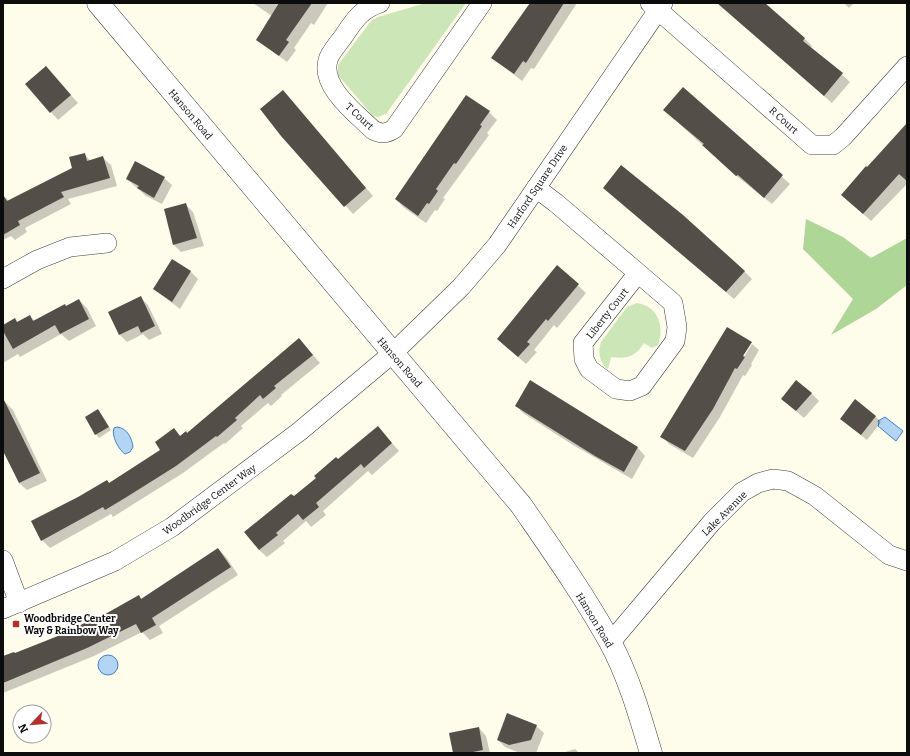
<svg xmlns="http://www.w3.org/2000/svg" width="910" height="756" viewBox="0 0 910 756" font-family="Bitter,serif">
	<style>
		.green { fill: #cce6b7 }
		.forest { fill: #aed697 }
		.water { fill: #b3d5f3; stroke: #3d84c6 }
		.shadow { fill: #0003 }
		.building { fill: #544e49 }
		.lines { fill: none; stroke-linecap: round; stroke-linejoin: round }
		.minor-casing { stroke: #3f3f3f; stroke-width: 20 }
		.tertiary-casing { stroke: #3f3f3f; stroke-width: 23 }
		.minor { stroke: #fff; stroke-width: 19 }
		.tertiary { stroke: #fff; stroke-width: 22 }
		.poi-dot { fill: #b4302b; stroke: #fff; stroke-width: 1.5 }
		.labels { text-anchor: middle; stroke-width: 4; stroke-linejoin: round; paint-order: stroke }
		.street-label { font-size: 10px; fill: #0c0c0c; stroke: #fff }
		.poi-label { font-size: 10px; font-weight: bold; fill: #0c0c0c; stroke: #fff; text-anchor: start }
	</style>
	<rect width="100%" height="100%" fill="#fefceb"/>
	<g class="green">
		<polygon points="426,3 466,3 386,114 378,117 373,116 338,75 338,65 371,21 378,17"/>
		<path d="M637,303C658,306 665,327 658,345L652,348L644,343C635,357 627,359 611,357L608,369L606,368C599,360 598,352 601,342L627,307Z"/>
	</g>
	<polygon class="forest" points="806,219 843,237 871,258 907,238 907,285 876,309 831,335 853,299 803,249"/>
	<g class="water">
		<polygon points="885,417 903,431 896,441 878,426 879,423 878,421"/>
		<path d="M117,427C127,428 132,438 133,447L130,452L125,454C119,450 111,436 114,428Z"/>
		<circle cx="108" cy="665" r="10"/>
	</g>
	<g class="shadow">
		<polygon points="253,3 328,3 314,25 311,23 294,48 296,50 287,62 258,40 272,16"/>
		<polygon points="530,3 577,3 534,69 531,68 522,81 493,58"/>
		<polygon points="731,3 761,3 805,39 812,46 811,48 850,82 832,103 733,17"/>
		<polygon points="844,3 854,3 849,8"/>
		<polygon points="53,75 78,103 58,120 51,112"/>
		<polygon points="683,88 790,184 772,204 734,174 672,117"/>
		<polygon points="283,91 373,196 353,214 281,135"/>
		<polygon points="489,112 497,120 487,133 489,135 443,198 445,199 437,211 435,210 426,223 403,207 396,199"/>
		<polygon points="907,125 907,184 871,221 850,202 867,168"/>
		<polygon points="84,154 91,161 103,158 111,165 117,186 68,199 71,204 25,228 27,232 15,240 11,236 3,240 3,195 9,201 73,168"/>
		<polygon points="164,178 172,185 162,204 146,196 127,179"/>
		<polygon points="604,188 744,271 752,279 734,299"/>
		<polygon points="185,204 193,212 204,246 181,252 173,244"/>
		<polygon points="173,260 191,272 198,279 180,309 154,289"/>
		<polygon points="557,266 586,293 557,328 554,325 534,350 537,352 526,364 498,339"/>
		<polygon points="141,298 148,305 162,334 149,340 143,334 127,342 119,334"/>
		<polygon points="79,300 87,308 96,326 69,341 61,334 20,357 18,354 3,363 3,326 15,320 18,323 30,316 35,321"/>
		<polygon points="728,328 752,343 750,343 740,359 742,360 752,344 759,350 751,364 752,365 745,376 743,375 720,417 693,458 669,444 662,436"/>
		<polygon points="299,339 320,363 281,395 282,396 271,406 268,403 241,426 243,428 225,444 224,443 183,473 113,517 111,514 50,548 42,540 79,498 107,481 110,484 161,451 173,429 181,437 187,434"/>
		<polygon points="530,382 638,448 645,456 632,479 573,445 523,413 516,405"/>
		<polygon points="811,393 819,401 804,418 782,399"/>
		<polygon points="5,402 13,410 47,481 27,490 19,483 3,446 3,403"/>
		<polygon points="98,410 111,430 99,438 96,434"/>
		<polygon points="875,416 881,422 867,440 848,425"/>
		<polygon points="385,435 399,451 372,475 368,471 323,511 326,515 311,527 306,521 283,541 285,543 267,557 259,550 294,498 339,461"/>
		<polygon points="218,549 226,557 238,575 159,626 163,633 150,640 142,632 94,656 3,693 3,659 58,637 100,618 139,596 142,599"/>
		<polygon points="536,726 544,733 536,753 520,753 505,747 498,740"/>
		<polygon points="479,728 486,736 490,753 454,753"/>
		<polygon points="575,749 579,753 562,753"/>
	</g>
	<g class="building">
		<polygon points="279,3 312,3 286,40 289,42 279,56 256,40"/>
		<polygon points="530,3 564,3 526,63 523,61 514,74 491,58"/>
		<polygon points="717,3 765,3 805,38 803,41 843,73 824,96"/>
		<polygon points="46,66 71,95 50,113 25,84"/>
		<polygon points="683,87 783,175 764,198 738,175 736,176 702,145 704,144 663,110"/>
		<polygon points="283,90 366,188 344,207 281,136 260,109"/>
		<polygon points="466,95 490,111 480,125 482,126 456,164 454,163 436,189 438,191 429,204 427,203 418,216 395,199"/>
		<polygon points="907,123 907,181 899,174 863,214 841,195 866,166 867,167 878,155"/>
		<polygon points="85,153 87,161 103,156 110,178 61,192 64,197 18,221 20,225 3,235 3,195 7,201 72,168 69,157"/>
		<polygon points="135,161 165,177 154,198 137,188 139,186 126,179"/>
		<polygon points="621,165 683,215 745,271 726,292 603,188"/>
		<polygon points="186,203 197,238 173,245 164,209"/>
		<polygon points="172,259 191,271 172,302 153,289"/>
		<polygon points="557,265 579,284 548,321 546,319 527,342 530,344 518,357 497,339"/>
		<polygon points="141,296 155,326 141,333 138,326 119,335 108,312"/>
		<polygon points="79,299 89,319 60,334 55,325 13,349 3,331 3,325 15,318 17,322 30,315 33,321 65,304 66,306"/>
		<polygon points="727,327 752,342 743,356 745,357 737,369 735,368 713,409 685,451 660,437"/>
		<polygon points="299,338 313,355 274,386 276,388 263,399 260,395 235,418 237,420 217,437 216,436 176,466 125,498 105,510 103,507 41,541 31,521 78,497 107,480 109,483 160,450 155,442 174,428 180,436 186,431 187,433"/>
		<polygon points="530,380 638,447 624,472 595,456 515,406"/>
		<polygon points="796,380 812,393 796,411 781,399"/>
		<polygon points="3,398 40,473 19,483 3,451"/>
		<polygon points="855,399 876,416 861,435 840,419"/>
		<polygon points="98,409 109,427 95,435 85,417"/>
		<polygon points="378,426 392,443 364,468 361,464 316,503 319,507 303,520 298,514 276,533 278,535 259,550 244,532 291,494 294,496 316,478 314,476 336,457 338,459"/>
		<polygon points="218,548 231,567 152,618 156,625 141,633 136,624 87,648 3,683 3,656 14,652 15,653 58,636 99,616 100,617 139,595 141,599"/>
		<polygon points="507,713 537,725 531,740 509,745 497,740"/>
		<polygon points="479,727 483,750 468,753 453,753 449,733"/>
	</g>
	<g class="lines">
		<g class="minor-casing">
			<g id="minor">
				<path d="M380,3C362,9 355,19 345,34C340,42 330,52 328,60C320,87 357,114 373,130C381,134 386,134 394,129L482,3"/>
				<polyline points="650,3 812,145 833,145 843,137 907,66"/>
				<polyline points="536,188 556,203 638,273 673,303 677,327 675,341 642,386 630,391 616,389 589,369 584,359 583,343 638,273"/>
				<polyline points="3,279 37,260 70,247 107,243"/>
				<polyline points="3,560 19,603"/>
				<polyline points="3,609 115,561 172,527 300,431 393,353 461,287 497,245 663,3"/>
				<polyline points="610,643 712,522 742,492 758,483 773,479 788,481 815,496 889,555 907,561"/>
			</g>
		</g>
		<g class="tertiary-casing">
			<path id="tertiary" d="M98,3L521,505C552,550 584,595 610,642C629,677 640,716 651,753"/>
		</g>
		<use href="#minor" class="minor"/>
		<use href="#tertiary" class="tertiary"/>
	</g>
	<rect class="poi-dot" x="12" y="620" width="8" height="8" rx="2"/>
	<g class="labels">
		<g class="street-label">
			<text transform="translate(191 114) rotate(50)" y="4">Hanson Road</text>
			<text transform="translate(360 116) rotate(43)" y="4">T Court</text>
			<text transform="translate(784 120) rotate(42)" y="4">R Court</text>
			<text transform="translate(537 186) rotate(-56)" y="4">Harford Square Drive</text>
			<text transform="translate(607 313) rotate(-52)" y="4">Liberty Court</text>
			<text transform="translate(400 362) rotate(49)" y="4">Hanson Road</text>
			<text transform="translate(209 499) rotate(-36)" y="4">Woodbridge Center Way</text>
			<text transform="translate(724 513) rotate(-45)" y="4">Lake Avenue</text>
			<text transform="translate(595 620) rotate(59)" y="4">Hanson Road</text>
		</g>
		<g class="poi-label">
			<text x="24" y="622">Woodbridge Center<tspan x="24" dy="12">Way &amp; Rainbow Way</tspan></text>
		</g>
	</g>
	<rect width="910" height="756" fill="none" stroke="#0c0c0c" stroke-width="8"/>
	<g transform="translate(32 724) rotate(244)"><circle r="19" fill="#ffffff" stroke="#9e9e9e"/>
	<path d="M0-3L7 15L0 10L-7 15Z" fill="#b4302b"/>
	<text y="-6" font-size="11" font-weight="bold" text-anchor="middle" fill="#0c0c0c">N</text>
	</g>
</svg>
